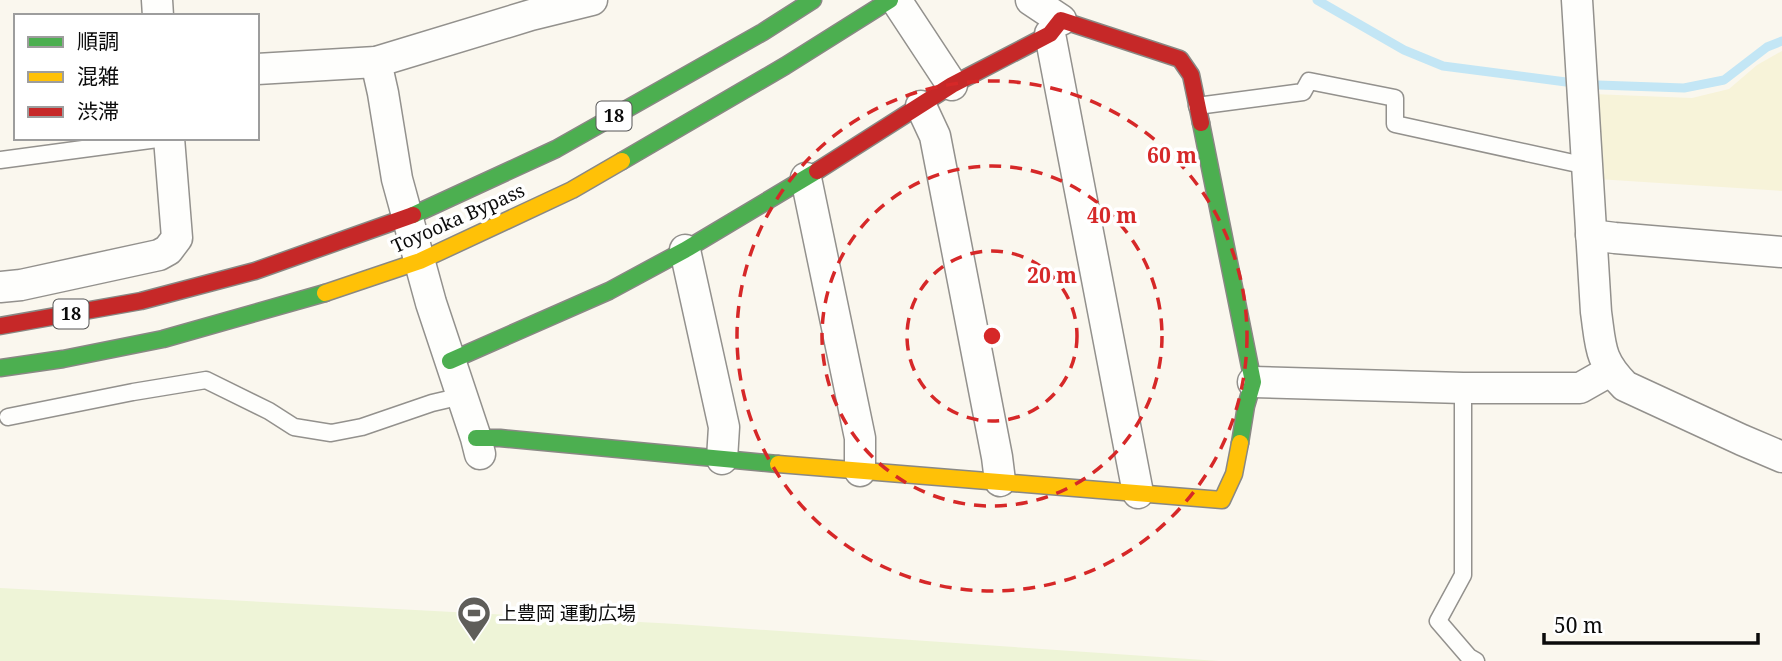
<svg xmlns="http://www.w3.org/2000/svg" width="1782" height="661" viewBox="0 0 1782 661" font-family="'Noto Serif','Noto Sans JP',serif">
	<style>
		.farmland { fill: #f7f3d9 }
		.pitch { fill: #eef4d7 }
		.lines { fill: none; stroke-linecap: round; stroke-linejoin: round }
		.stream { stroke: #c3e6f5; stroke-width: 9 }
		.lane-casing { stroke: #93918d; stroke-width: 19 }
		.street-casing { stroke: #93918d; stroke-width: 33 }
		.fast-casing { stroke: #898884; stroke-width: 19 }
		.slow-casing { stroke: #898884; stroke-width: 19 }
		.jam-casing { stroke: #898884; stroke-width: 19 }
		.lane { stroke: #fefefc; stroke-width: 16 }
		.street { stroke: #fefefc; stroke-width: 30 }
		.fast { stroke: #4caf50; stroke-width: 16 }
		.slow { stroke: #ffc107; stroke-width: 16 }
		.jam { stroke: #c62828; stroke-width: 16 }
		.ring { fill: none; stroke: #d62828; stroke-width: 3.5; stroke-dasharray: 12 9 }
		.labels { text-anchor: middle; stroke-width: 7; stroke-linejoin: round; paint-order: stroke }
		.shield { fill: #fff; stroke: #545454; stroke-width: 2 }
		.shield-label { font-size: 18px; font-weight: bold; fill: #0b0b0b }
		.street-label { font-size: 19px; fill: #0b0b0b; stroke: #fff }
		.poi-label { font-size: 19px; fill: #0b0b0b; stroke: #fff; text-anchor: start }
		.centre { fill: #d62828; stroke: #fff; stroke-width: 3.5 }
		.ring-label { font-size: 21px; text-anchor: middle; font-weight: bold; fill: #d62828; stroke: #fff; stroke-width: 7; stroke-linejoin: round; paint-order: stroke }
	</style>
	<rect width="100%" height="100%" fill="#faf7ee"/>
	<polygon class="farmland" points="1782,51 1782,191 1597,179 1592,94 1692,98 1729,89 1757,65"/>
	<polygon class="pitch" points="0,588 677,624 1219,661 0,661"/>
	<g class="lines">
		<g class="stream">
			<polyline points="1317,0 1404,50 1443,66 1566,82"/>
			<polyline points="1598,85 1684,88 1724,80 1767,47 1782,41"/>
		</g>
		<g class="lane-casing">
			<g id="lane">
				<polyline points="1197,106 1303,92 1309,81 1395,98 1395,124 1587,166"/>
				<polyline points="0,160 165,138"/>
				<polyline points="1463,388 1463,575 1438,621 1469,657 1476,661"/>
				<polyline points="8,417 133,392 206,380 269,411 294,427 331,433 362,427 432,403 462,396"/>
			</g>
		</g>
		<g class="street-casing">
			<g id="street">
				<polyline points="157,0 158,16"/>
				<polyline points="896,0 952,85"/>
				<polyline points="1031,0 1061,20"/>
				<path d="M1577,0L1596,312C1601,347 1599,360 1625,386L1742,440L1782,457"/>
				<polyline points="1050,34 1138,493"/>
				<polyline points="376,62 383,93 397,179 431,303 476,438 480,454"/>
				<polyline points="257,69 376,62 531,15 592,0"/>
				<polyline points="921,106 935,136 997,457 1000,481"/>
				<polyline points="806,178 860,438 860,471"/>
				<polyline points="1591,235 1615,238 1782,252"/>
				<polyline points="685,250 724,427 722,459"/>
				<polyline points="0,287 21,285 159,255 168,250 177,238 169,138"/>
				<polyline points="1253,382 1463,388 1580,388 1610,371"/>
			</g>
		</g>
		<g class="fast-casing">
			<g id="fast">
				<polyline points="1201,123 1253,382 1246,406 1240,443"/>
				<polyline points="622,161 785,66 890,0"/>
				<polyline points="413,215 556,149 763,32 813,0"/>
				<polyline points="450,361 609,291 685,250 817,171"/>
				<polyline points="0,368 63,359 163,339 325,293"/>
				<polyline points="476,438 500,438 778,464"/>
			</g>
		</g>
		<g class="slow-casing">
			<g id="slow">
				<polyline points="325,293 420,261 572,190 622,161"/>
				<polyline points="778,464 1222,500 1234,474 1240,443"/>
			</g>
		</g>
		<g class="jam-casing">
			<g id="jam">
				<polyline points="817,171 952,85 1050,34 1061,20 1180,59 1191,75 1201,123"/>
				<polyline points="0,326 141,301 255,271 413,215"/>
			</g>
		</g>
		<use href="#lane" class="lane"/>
		<use href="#street" class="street"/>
		<use href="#fast" class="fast"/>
		<use href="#slow" class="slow"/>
		<use href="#jam" class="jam"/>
	</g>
	<g class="ring">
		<circle cx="992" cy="336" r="85"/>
		<circle cx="992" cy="336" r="170"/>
		<circle cx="992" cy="336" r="255"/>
	</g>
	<defs>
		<g id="stadium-pin" transform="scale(1.75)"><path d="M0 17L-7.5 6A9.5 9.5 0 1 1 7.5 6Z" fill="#5f5e5a" stroke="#fff"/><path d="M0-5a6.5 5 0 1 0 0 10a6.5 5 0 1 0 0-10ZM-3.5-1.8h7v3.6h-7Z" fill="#fff"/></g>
	</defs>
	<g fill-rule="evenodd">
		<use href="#stadium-pin" x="474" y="613"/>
	</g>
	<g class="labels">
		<g class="shield">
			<rect x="596.5" y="101.5" width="35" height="29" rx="5"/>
			<rect x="53.5" y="299.5" width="35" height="29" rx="5"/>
		</g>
		<g class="shield-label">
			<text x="614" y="122">18</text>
			<text x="71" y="320">18</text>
		</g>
		<g class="street-label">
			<text transform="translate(458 218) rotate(-24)" y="7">Toyooka Bypass</text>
		</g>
		<g class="poi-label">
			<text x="498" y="620">上豊岡 運動広場</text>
		</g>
	</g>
	<circle cx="992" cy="336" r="10" class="centre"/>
	<g class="ring-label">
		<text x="1172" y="163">60 m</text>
		<text x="1112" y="223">40 m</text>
		<text x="1052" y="283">20 m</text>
	</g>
	<rect x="14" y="14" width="245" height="126" fill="#ffffff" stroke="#9d9d9d" stroke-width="2"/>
	<rect x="28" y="37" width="35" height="10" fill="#4caf50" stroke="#9d9d9d" stroke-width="2"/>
	<text x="77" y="49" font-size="21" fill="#0b0b0b">順調</text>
	<rect x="28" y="72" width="35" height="10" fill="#ffc107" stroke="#9d9d9d" stroke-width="2"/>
	<text x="77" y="84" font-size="21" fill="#0b0b0b">混雑</text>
	<rect x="28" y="107" width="35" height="10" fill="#c62828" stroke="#9d9d9d" stroke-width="2"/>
	<text x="77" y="119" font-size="21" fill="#0b0b0b">渋滞</text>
	<path d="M1544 633v10h214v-10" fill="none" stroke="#0b0b0b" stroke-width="3.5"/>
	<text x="1554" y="633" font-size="21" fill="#0b0b0b" stroke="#ffffff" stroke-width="5" paint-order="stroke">50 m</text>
</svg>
